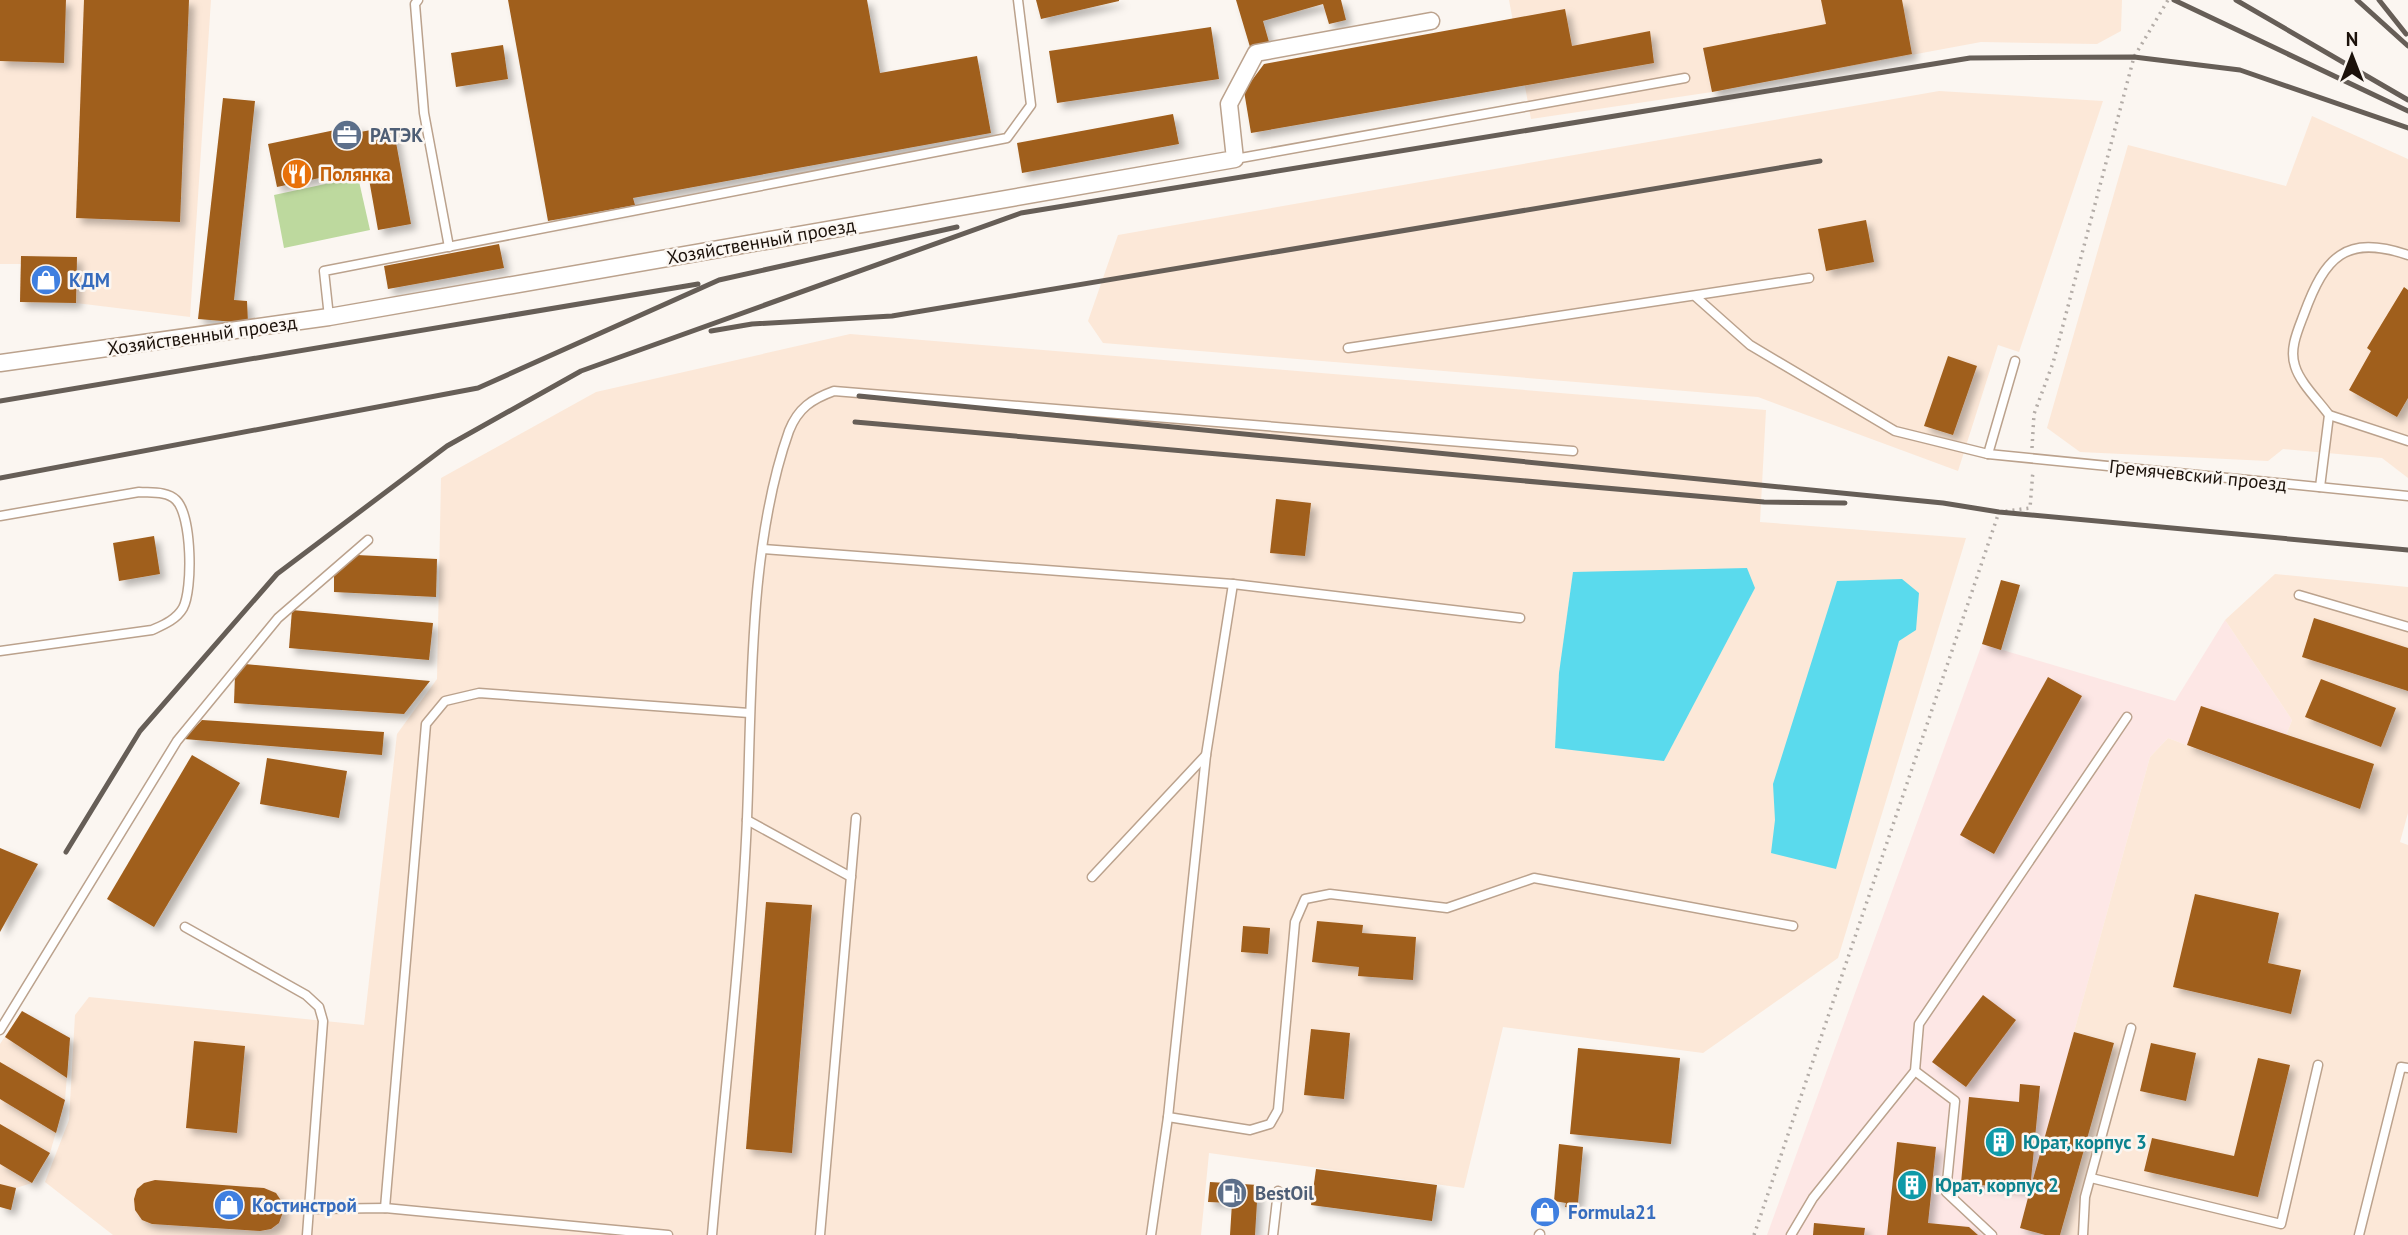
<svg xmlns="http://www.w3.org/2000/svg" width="2408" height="1235" viewBox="0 0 2408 1235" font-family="'PT Sans',sans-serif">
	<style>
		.commercial { fill: #fde7e5 }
		.built { fill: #fce8d8 }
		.green { fill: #bdd99e }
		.water { fill: #5adaed }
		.building { fill: #a05e1c; filter: url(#shadow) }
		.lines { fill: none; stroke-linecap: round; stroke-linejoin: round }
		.lane-casing { stroke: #bba28d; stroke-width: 11 }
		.street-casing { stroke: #bba28d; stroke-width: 19 }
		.path { stroke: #b3aca7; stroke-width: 3.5; stroke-dasharray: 2 5; stroke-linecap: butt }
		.lane { stroke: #fff; stroke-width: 8 }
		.street { stroke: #fff; stroke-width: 16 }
		.rail { stroke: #665e57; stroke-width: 5 }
		.labels { text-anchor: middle; stroke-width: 5; stroke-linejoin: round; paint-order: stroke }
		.service-label { font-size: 19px; font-weight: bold; fill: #4e5e75; stroke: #fbf6f1; text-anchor: start }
		.food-label { font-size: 19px; font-weight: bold; fill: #c56008; stroke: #fbf6f1; text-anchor: start }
		.street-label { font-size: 19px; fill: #1c120b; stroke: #fbf6f1 }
		.shop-label { font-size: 19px; font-weight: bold; fill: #366cbe; stroke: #fbf6f1; text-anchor: start }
		.culture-label { font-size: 19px; font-weight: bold; fill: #0d838f; stroke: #fbf6f1; text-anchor: start }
	</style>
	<defs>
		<filter id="shadow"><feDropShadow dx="5.5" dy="5.5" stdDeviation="3.5" flood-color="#0004"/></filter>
	</defs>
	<rect width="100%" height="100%" fill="#fbf6f1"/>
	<polygon class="commercial" points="2225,620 2292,720 2270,777 2168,738 2150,757 2020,1228 2045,1235 1767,1235 1982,644 2175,701"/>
	<g class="built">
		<polygon points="0,0 211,0 190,317 76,303 20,302 21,264 0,264"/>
		<polygon points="1509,0 2122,0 2121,31 2097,44 1981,42 1712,92 1531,119"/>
		<polygon points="1939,91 2103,101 2019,352 1998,345 1958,471 1758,397 1103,343 1088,321 1118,235"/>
		<polygon points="2312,116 2408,159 2408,478 2382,458 2283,449 2268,461 2080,452 2047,428 2128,145 2286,186"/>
		<polygon points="850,334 1766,410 1760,522 1966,538 1838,958 1703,1053 1503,1027 1464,1188 1209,1153 1201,1235 113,1235 45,1182 69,1120 75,1015 89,997 364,1025 397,734 437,679 441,478 596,392"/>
		<polygon points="2275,574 2408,587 2408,813 2400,842 2408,845 2408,1235 2060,1235 2114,1043 2074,1032 2150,757 2168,738 2270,777 2292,720 2225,620"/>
		<polygon points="22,1011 70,1038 65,1100 50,1153 32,1183 16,1188 11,1210 0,1207 0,1044"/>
	</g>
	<polygon class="green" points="358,177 370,230 284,248 274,195"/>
	<g class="water">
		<polygon points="1747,568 1755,588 1664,761 1555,748 1559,673 1573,572"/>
		<polygon points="1902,579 1919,593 1916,630 1899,641 1836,869 1771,853 1775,820 1773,784 1837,581"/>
	</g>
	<g class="building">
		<polygon points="0,0 66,0 64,63 0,61"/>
		<polygon points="84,0 189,0 180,222 76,218"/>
		<polygon points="508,0 867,0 880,73 977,56 991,133 633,198 635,205 548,221"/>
		<polygon points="1036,0 1119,0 1119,1 1041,19"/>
		<polygon points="1236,0 1341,0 1346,20 1329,24 1323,4 1263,21 1269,42 1250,47"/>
		<polygon points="1821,0 1902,0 1912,54 1712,92 1703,48 1826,24"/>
		<polygon points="1565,9 1572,46 1650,31 1654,63 1251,133 1244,91 1264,64"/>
		<polygon points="1211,27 1219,79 1057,103 1049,51"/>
		<polygon points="503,45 508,79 456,87 451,53"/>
		<polygon points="223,98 255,101 234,300 247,301 248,323 198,319"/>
		<polygon points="1173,114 1179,144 1022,173 1017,143"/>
		<polygon points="359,125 360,132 393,126 411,224 378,230 367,168 277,187 268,144"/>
		<polygon points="1866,220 1874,262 1826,271 1818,229"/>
		<polygon points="499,244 504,268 388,289 384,266"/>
		<polygon points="21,256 77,257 76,303 20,302"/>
		<polygon points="2404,287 2408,290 2408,398 2397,417 2349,390 2371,351 2367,348"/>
		<polygon points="1948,356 1977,366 1953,435 1924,426"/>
		<polygon points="1276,499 1311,503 1305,556 1270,553"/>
		<polygon points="154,536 160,574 119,581 113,543"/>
		<polygon points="357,555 437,559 436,597 334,592 334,574"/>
		<polygon points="2001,580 2020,585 2001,650 1982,644"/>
		<polygon points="292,610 433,623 429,660 289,648"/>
		<polygon points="2314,618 2408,648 2408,691 2302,657"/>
		<polygon points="245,664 430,681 404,714 234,703 235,675"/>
		<polygon points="2048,677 2082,696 1994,854 1960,835"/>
		<polygon points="2321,679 2396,708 2381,747 2305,717"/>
		<polygon points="2201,706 2374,764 2360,809 2187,745"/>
		<polygon points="202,720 384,732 382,755 184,739"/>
		<polygon points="192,755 240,783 154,927 107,899"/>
		<polygon points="267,758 347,771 339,818 260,804"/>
		<polygon points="0,848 38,864 0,932"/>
		<polygon points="2195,894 2279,913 2268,963 2301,970 2291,1014 2173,987"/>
		<polygon points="766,902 812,905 792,1153 746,1149"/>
		<polygon points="1317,921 1363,925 1362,933 1416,937 1413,980 1358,976 1359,967 1312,962"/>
		<polygon points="1243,926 1270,928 1268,954 1241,952"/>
		<polygon points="1983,995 2016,1020 1966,1087 1932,1062"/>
		<polygon points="22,1011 70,1038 67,1078 5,1037"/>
		<polygon points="1311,1029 1350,1033 1344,1099 1304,1095"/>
		<polygon points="2074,1032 2114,1043 2060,1235 2045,1235 2020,1228 2030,1190 1961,1183 1969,1097 2019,1102 2020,1084 2040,1086 2030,1190"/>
		<polygon points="194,1041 245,1046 237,1133 186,1128"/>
		<polygon points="2151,1043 2196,1053 2186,1101 2140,1091"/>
		<polygon points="1578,1048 1680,1058 1671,1144 1570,1134"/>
		<polygon points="2258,1058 2290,1065 2258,1197 2144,1171 2152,1138 2234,1156"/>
		<polygon points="0,1062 65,1100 56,1133 0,1099"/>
		<polygon points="0,1124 50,1153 32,1183 0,1164"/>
		<polygon points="1897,1142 1936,1147 1928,1223 1969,1227 1978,1235 1887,1235"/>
		<polygon points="1559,1144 1583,1147 1578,1203 1572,1203 1572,1208 1565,1207 1566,1203 1554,1201"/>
		<polygon points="1316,1169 1437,1185 1432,1221 1311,1205"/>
		<polygon points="155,1180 264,1188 276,1193 282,1202 283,1212 279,1223 271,1229 260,1231 152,1224 142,1220 135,1210 134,1199 137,1189 144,1183"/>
		<polygon points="1210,1182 1258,1185 1255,1235 1230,1235 1232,1203 1208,1202"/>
		<polygon points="0,1184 16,1188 11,1210 0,1207"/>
		<polygon points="1814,1223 1865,1228 1864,1235 1813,1235"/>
	</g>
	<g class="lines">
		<g class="lane-casing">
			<g id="lane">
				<polyline points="418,0 415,4 424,113 449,247"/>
				<polyline points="1235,159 1685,78"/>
				<polyline points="1696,297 1750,345 1895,431 1988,454 2408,496"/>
				<polyline points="329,317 324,271 1007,138 1031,105 1018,0"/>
				<polyline points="1348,348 1809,278"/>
				<polyline points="2329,415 2408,441"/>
				<polyline points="1988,454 2015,361"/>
				<path d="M2320,487L2329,415C2319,401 2300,383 2295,366C2289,349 2298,330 2304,314C2325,257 2345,234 2408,255"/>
				<path d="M0,516L139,492C151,493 167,491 176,500C192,516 193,589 183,608C176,620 163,625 152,630L0,651"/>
				<polyline points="763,549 1233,584 1520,618"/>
				<polyline points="2299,595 2408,627"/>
				<polyline points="747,820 851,877"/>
				<polyline points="1092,877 1206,755"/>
				<polyline points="185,927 306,995 319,1007 323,1021 307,1235"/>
				<polyline points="0,1030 177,741 278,618 368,540"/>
				<polyline points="1915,1071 1955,1101 1946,1192 1992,1235"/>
				<polyline points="1168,1117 1250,1130 1270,1124 1278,1110 1295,922 1305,899 1330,894 1447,908 1534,878 1793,926"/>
				<polyline points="2091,1178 2281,1224 2318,1065"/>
				<polyline points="385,1208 426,724 445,701 479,693 749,713"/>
				<polyline points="309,1209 385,1208 668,1235"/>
				<path d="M712,1235C724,1097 741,958 747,819C752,697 748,546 789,431C798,408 812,399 834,391L1573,451"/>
				<polyline points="820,1235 856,818"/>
				<polyline points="1151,1235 1168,1117 1206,755 1233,584"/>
				<polyline points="1273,1235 1278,1191"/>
				<polyline points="1539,1235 1540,1234"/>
				<polyline points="1791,1235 1813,1198 1915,1071 1919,1024 2127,717"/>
				<polyline points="2083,1235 2085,1197 2131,1028"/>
				<polyline points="2359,1235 2401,1067 2408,1068"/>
			</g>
		</g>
		<g class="street-casing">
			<polyline id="street" points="0,363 329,317 1235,159 1229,104 1256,53 1431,21"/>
		</g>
		<g class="path">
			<polyline points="2032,448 2034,414 2053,363 2134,57 2168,0"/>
			<polyline points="1754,1235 1999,512 2030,508 2033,470"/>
		</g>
		<use href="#lane" class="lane"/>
		<use href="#street" class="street"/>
		<g class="rail">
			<polyline points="2174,0 2408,111"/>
			<polyline points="2236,0 2408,100"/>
			<polyline points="2357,0 2408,46"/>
			<polyline points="2379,0 2406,34"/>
			<polyline points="711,331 752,324 892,316 1820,161"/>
			<polyline points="859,396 1943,503 1999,512 2408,550"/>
			<polyline points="0,401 698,284"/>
			<polyline points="855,422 1764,502 1845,503"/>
			<polyline points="0,478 478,388 719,280 957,227"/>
			<polyline points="66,852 140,731 277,574 447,446 581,371 1021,213 1970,58 2134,57 2240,70 2408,128"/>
		</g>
	</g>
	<defs>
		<g id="office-disc" transform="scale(1.575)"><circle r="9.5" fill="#5c6f8a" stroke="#fbf6f1"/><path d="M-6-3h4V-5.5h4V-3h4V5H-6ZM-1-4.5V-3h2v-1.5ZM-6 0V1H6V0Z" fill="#fff"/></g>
		<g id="restaurant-disc" transform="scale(1.575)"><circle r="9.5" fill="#e8710a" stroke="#fbf6f1"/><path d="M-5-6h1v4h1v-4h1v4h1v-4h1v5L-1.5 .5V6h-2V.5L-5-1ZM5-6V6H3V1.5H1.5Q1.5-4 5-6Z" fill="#fff"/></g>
		<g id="shop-disc" transform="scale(1.575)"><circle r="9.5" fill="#3f7fe0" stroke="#fbf6f1"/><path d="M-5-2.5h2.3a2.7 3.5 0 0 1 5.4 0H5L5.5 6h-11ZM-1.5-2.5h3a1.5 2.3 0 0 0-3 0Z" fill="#fff"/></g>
		<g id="building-disc" transform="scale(1.575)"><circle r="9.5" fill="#0f9aa8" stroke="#fbf6f1"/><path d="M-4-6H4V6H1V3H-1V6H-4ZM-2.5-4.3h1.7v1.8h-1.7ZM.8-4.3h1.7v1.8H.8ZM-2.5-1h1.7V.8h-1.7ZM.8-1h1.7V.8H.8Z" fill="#fff"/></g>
		<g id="fuel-disc" transform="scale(1.575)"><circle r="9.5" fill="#5c6f8a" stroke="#fbf6f1"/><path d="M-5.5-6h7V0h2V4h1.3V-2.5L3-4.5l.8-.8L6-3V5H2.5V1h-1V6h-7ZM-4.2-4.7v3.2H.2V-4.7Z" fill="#fff"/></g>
	</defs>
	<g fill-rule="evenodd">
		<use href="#office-disc" x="347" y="135"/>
		<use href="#restaurant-disc" x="297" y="174"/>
		<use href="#shop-disc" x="46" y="280"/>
		<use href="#building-disc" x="2000" y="1142"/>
		<use href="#building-disc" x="1912" y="1185"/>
		<use href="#fuel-disc" x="1232" y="1193"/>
		<use href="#shop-disc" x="229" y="1205"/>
		<use href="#shop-disc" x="1545" y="1212"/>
	</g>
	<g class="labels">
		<g class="service-label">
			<text x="370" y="142">РАТЭК</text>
			<text x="1255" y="1200">BestOil</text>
		</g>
		<g class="food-label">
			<text x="320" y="181">Полянка</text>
		</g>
		<g class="street-label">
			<text transform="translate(761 241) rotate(-10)" y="7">Хозяйственный проезд</text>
			<text transform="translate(202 335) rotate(-8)" y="7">Хозяйственный проезд</text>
			<text transform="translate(2198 475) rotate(6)" y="7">Гремячевский проезд</text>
		</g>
		<g class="shop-label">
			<text x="69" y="287">КДМ</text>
			<text x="252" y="1212">Костинстрой</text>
			<text x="1568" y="1219">Formula21</text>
		</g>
		<g class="culture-label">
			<text x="2023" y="1149">Юрат, корпус 3</text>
			<text x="1935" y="1192">Юрат, корпус 2</text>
		</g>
	</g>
	<g transform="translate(2352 56)" stroke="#fbf6f1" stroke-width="5" paint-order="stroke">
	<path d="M0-5L12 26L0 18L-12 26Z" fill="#1c120b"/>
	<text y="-10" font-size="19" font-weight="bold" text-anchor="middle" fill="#1c120b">N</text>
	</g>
</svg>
